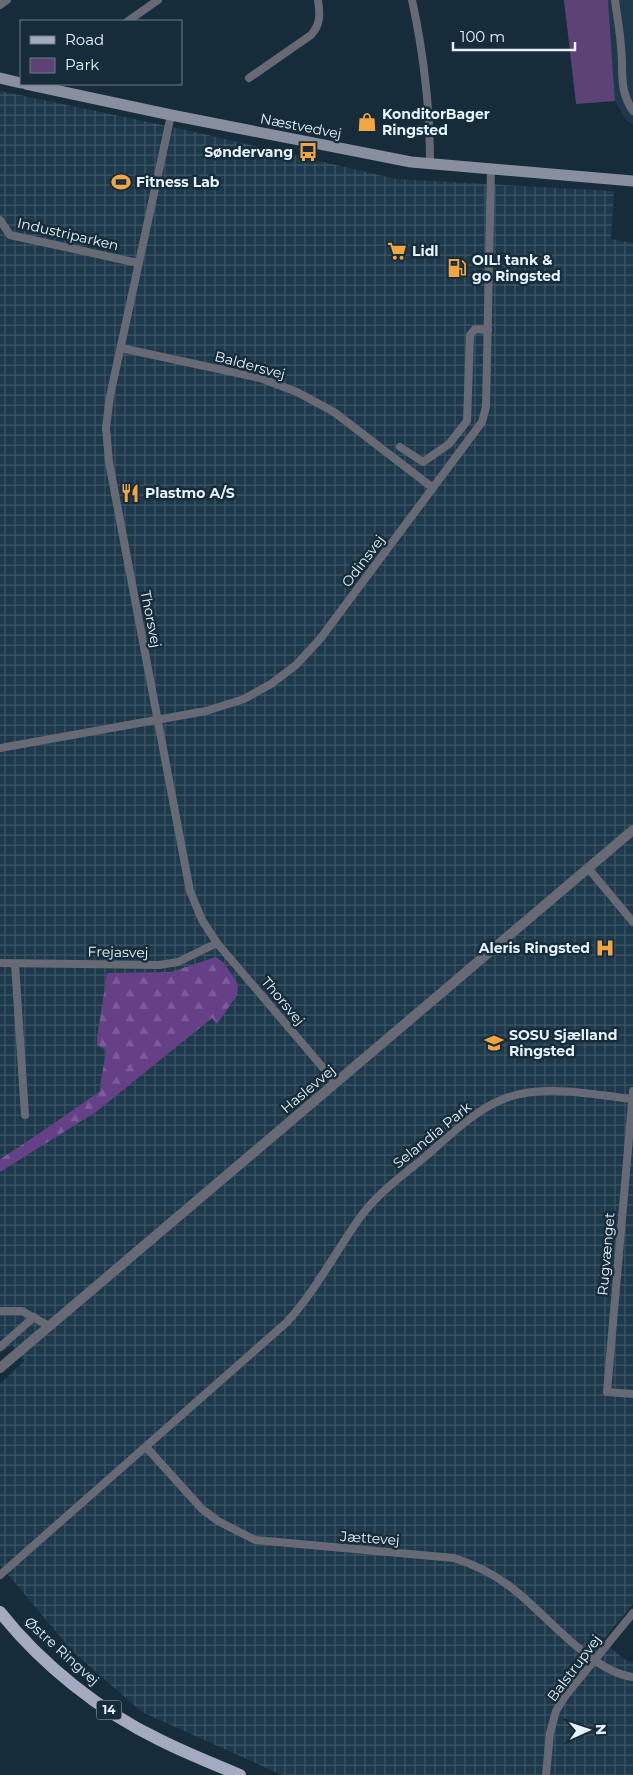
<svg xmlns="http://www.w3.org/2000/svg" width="633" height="1775" viewBox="0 0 633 1775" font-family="Montserrat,sans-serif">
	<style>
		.built { fill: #1d394b }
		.industrial { fill: url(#industrial-grid) }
		.green { fill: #5c4275 }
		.forest { fill: url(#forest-firs) }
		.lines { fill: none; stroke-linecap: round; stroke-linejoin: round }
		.minor { stroke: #676a74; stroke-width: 8 }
		.tertiary { stroke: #676a74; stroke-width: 10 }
		.secondary { stroke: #8a8f9f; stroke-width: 11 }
		.primary { stroke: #a4abc0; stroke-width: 12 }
		.labels { text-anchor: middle; stroke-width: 5; stroke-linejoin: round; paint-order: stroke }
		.shield { fill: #172c3a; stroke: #a8b7c2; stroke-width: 1 }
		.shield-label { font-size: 12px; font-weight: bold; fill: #e6f3fc }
		.poi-label { font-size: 14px; font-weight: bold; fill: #e6f3fc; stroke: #172c3a; text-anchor: start }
		.street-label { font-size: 14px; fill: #e6f3fc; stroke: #172c3a }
	</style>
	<defs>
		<pattern id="industrial-grid" width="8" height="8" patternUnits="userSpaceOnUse" patternTransform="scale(1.25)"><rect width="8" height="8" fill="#1d394b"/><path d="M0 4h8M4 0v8" fill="none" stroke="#3e5666"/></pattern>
		<pattern id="forest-firs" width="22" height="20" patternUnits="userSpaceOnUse" patternTransform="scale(1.25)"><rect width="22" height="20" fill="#654087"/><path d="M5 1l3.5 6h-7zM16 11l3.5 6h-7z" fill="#7b5c99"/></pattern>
	</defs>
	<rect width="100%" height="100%" fill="#172c3a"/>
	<polygon class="built" points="608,0 633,0 633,125 626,120 615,101"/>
	<polygon class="industrial" points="0,91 182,129 396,179 614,191 611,239 633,243 633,1604 602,1641 627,1661 633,1662 633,1775 282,1775 142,1712 72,1651 0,1565 0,1384 24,1361 12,1345 0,1353"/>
	<polygon class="green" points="564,0 608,0 615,101 576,104"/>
	<path class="forest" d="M216,957L224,963L238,984L237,995L217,1024L212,1018L96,1112L0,1172V1159C34,1138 67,1114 100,1091C100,1078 105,1064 106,1050L97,1045V1038L107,973L171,972Z"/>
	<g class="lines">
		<g class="minor">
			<path d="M412,0C424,55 430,108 430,164"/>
			<path d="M615,0C617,16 620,31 621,47C624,72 618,89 633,111"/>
			<polyline points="0,5 7,0"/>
			<polyline points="128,21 158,0"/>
			<path d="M249,78L311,35C321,24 320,14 318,0"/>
			<polyline points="171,115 110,396 106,428 109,462 190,891 202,920 217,943 336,1083"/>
			<polyline points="0,220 10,235 138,263"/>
			<polyline points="121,348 260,378 297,392 334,412 433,488"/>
			<polyline points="400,447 423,462 449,444 467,421 470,335 475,329 488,330"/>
			<polyline points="0,748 206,711 244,699 271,684 296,665 320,639 482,422 486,407 491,169"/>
			<polyline points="588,868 633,922"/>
			<polyline points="0,963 159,965 178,962 217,943"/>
			<polyline points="15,964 25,1115"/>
			<polyline points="633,1091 607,1392 633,1394"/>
			<polyline points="0,1311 22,1311 49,1326"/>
			<polyline points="0,1347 34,1317"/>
			<path d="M146,1447L202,1509L218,1521L255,1540L454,1558C476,1565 494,1574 512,1588C545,1613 591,1672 633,1677"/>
			<path d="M0,1575L287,1322C316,1290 336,1251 361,1216C378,1193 403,1175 425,1157C447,1138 474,1111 501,1100C542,1083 590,1094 632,1099"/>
			<polyline points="546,1775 550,1733 556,1711 566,1695 633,1613"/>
		</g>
		<polyline class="tertiary" points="0,1368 633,830"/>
		<g class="secondary">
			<polyline points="0,78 21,83"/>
			<polyline points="26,84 171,115 411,162 633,181"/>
		</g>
		<path class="primary" d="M0,1612C40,1663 101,1712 160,1740C186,1753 213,1764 240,1775"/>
	</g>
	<defs>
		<g id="shop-bare" transform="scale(1.5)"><path d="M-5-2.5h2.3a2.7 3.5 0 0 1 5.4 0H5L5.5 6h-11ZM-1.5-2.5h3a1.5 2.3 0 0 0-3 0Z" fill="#f2a541" stroke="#172c3a" stroke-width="2.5" paint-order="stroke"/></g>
		<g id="bus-bare" transform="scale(1.5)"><path d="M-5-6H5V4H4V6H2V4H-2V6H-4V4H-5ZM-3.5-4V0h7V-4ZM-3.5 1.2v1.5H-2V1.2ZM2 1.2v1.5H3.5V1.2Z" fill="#f2a541" stroke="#172c3a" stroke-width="2.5" paint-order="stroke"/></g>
		<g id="stadium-bare" transform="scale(1.5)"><path d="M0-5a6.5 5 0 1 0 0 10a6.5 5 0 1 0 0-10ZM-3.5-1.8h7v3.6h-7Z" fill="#f2a541" stroke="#172c3a" stroke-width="2.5" paint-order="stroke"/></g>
		<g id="supermarket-bare" transform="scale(1.5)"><path d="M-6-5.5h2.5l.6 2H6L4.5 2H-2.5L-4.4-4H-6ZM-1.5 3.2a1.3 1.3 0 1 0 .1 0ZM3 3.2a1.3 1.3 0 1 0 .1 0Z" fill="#f2a541" stroke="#172c3a" stroke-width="2.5" paint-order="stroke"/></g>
		<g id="fuel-bare" transform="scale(1.5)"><path d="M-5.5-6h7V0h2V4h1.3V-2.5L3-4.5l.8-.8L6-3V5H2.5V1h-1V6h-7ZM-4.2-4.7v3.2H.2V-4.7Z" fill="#f2a541" stroke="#172c3a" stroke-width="2.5" paint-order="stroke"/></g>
		<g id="restaurant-bare" transform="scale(1.5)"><path d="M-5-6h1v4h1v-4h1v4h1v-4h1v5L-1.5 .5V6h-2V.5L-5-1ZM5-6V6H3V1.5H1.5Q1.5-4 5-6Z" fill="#f2a541" stroke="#172c3a" stroke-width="2.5" paint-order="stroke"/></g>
		<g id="hospital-bare" transform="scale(1.5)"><path d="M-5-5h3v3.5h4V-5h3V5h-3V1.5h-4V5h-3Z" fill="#f2a541" stroke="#172c3a" stroke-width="2.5" paint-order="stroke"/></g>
		<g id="school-bare" transform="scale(1.5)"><path d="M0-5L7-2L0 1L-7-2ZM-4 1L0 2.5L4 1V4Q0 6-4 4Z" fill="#f2a541" stroke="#172c3a" stroke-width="2.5" paint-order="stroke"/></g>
	</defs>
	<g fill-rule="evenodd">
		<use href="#shop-bare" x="367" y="122"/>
		<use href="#bus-bare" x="308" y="152"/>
		<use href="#stadium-bare" x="121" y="182"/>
		<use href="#supermarket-bare" x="397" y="251"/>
		<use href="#fuel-bare" x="457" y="268"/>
		<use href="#restaurant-bare" x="130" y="493"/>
		<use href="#hospital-bare" x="605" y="948"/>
		<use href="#school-bare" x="494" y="1043"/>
	</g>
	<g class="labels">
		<rect class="shield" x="96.5" y="1700.5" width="25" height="19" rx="4"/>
		<g class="shield-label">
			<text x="109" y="1714">14</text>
		</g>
		<g class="poi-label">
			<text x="382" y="119">KonditorBager<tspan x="382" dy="16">Ringsted</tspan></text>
			<text x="293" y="157" text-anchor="end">Søndervang</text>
			<text x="136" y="187">Fitness Lab</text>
			<text x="412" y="256">Lidl</text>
			<text x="472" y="265">OIL! tank &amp;<tspan x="472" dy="16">go Ringsted</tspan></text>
			<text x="145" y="498">Plastmo A/S</text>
			<text x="590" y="953" text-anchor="end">Aleris Ringsted</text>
			<text x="509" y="1040">SOSU Sjælland<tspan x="509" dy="16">Ringsted</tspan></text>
		</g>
		<g class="street-label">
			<text transform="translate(301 126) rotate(11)" y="5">Næstvedvej</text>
			<text transform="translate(68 234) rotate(13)" y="5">Industriparken</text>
			<text transform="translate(250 365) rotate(15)" y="5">Baldersvej</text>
			<text transform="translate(363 561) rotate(-53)" y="5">Odinsvej</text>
			<text transform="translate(151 619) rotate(79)" y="5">Thorsvej</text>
			<text transform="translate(118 952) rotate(1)" y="5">Frejasvej</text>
			<text transform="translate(283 1001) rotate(50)" y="5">Thorsvej</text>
			<text transform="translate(308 1089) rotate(-40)" y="5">Haslevvej</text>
			<text transform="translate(432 1135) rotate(-39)" y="5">Selandia Park</text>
			<text transform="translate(606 1254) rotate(-85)" y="5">Rugvænget</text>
			<text transform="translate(370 1538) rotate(4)" y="5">Jættevej</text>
			<text transform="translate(62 1651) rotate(42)" y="5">Østre Ringvej</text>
			<text transform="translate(574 1668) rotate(-53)" y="5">Balstrupvej</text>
		</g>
	</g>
	<rect x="20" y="20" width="162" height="65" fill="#172c3a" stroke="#6a7c88"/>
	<rect x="30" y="36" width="25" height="8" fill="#a4abc0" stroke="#6a7c88"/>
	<text x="65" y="45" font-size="15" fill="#e6f3fc">Road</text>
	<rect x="30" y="58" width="25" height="15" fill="#5c4275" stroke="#6a7c88"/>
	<text x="65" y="70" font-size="15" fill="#e6f3fc">Park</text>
	<g transform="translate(588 1730) rotate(87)" stroke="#172c3a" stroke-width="4" paint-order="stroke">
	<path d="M0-4L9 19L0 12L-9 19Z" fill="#e6f3fc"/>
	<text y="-8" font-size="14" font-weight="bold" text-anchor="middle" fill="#e6f3fc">N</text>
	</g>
	<path d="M453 42v8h122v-8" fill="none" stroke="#e6f3fc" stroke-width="2.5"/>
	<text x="460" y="42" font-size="15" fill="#e6f3fc" stroke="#172c3a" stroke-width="4" paint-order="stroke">100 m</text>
</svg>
